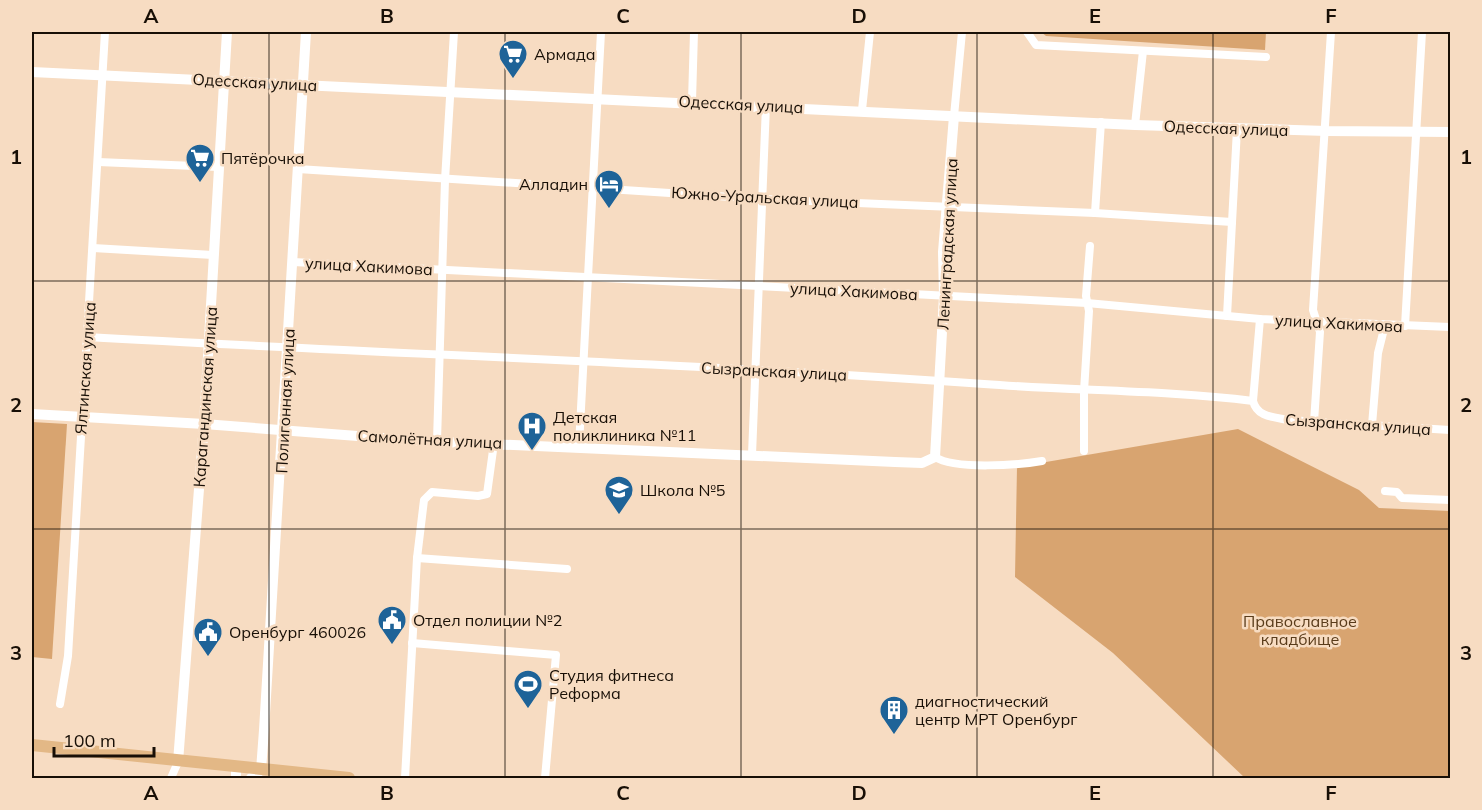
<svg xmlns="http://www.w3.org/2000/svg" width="1482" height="810" viewBox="0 0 1482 810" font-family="Mulish,sans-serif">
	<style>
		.green { fill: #d8a470 }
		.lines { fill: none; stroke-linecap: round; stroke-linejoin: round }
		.street { stroke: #fff; stroke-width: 8 }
		.secondary { stroke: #fff; stroke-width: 10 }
		.primary { stroke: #e3b886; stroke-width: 12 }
		.grid { fill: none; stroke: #180f06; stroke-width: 1.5; stroke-opacity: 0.55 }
		.labels { text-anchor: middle; stroke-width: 5; stroke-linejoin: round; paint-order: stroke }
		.poi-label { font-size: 16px; fill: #180f06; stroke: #f7dcc2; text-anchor: start }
		.street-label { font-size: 16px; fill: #180f06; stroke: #f7dcc2 }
		.park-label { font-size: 16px; fill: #593b1a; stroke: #f7dcc2 }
		.neatline { fill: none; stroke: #180f06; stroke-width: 2 }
		.grid-label { font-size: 20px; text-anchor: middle; font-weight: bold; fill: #180f06 }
	</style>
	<rect width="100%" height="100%" fill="#f7dcc2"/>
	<g class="green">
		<polygon points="1041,32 1266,32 1265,50 1046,36"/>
		<polygon points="32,422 67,424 52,659 32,657"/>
		<polygon points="1238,429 1359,490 1379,508 1450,511 1450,778 1245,778 1113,653 1015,577 1017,467"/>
	</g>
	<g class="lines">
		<g class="street">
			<polyline points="1027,32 1036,45 1266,57"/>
			<polyline points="692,101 694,32"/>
			<polyline points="862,110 870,32"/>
			<polyline points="954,116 962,32"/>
			<polyline points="1135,125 1143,51"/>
			<polyline points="98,162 219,167"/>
			<polyline points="298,169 762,199 1095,213 1232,222"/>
			<polyline points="1095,213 1101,122"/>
			<polyline points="93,248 213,255"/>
			<polyline points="293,262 1087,303 1260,319 1450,327"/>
			<polyline points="1227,316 1237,129"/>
			<polyline points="1405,326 1422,32"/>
			<path d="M87,337C386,354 685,363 984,384C1074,391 1164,390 1253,401C1257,417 1273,417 1288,420L1450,430"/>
			<polyline points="1253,401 1260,319"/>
			<polyline points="1314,422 1320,332 1313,310 1331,32"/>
			<polyline points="1372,425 1378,353 1385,325"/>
			<polyline points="437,441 445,180 454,32"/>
			<polyline points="579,446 601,32"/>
			<polyline points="1084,451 1084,391 1089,311 1086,296 1090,246"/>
			<polyline points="752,455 766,105"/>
			<path d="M935,457C955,470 1019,465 1042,461"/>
			<polyline points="1385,491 1397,492 1402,498 1450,500"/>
			<polyline points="417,558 567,569"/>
			<polyline points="412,643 556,655 545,778"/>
			<polyline points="60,704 68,656 105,32"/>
			<polyline points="171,778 178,762"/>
			<polyline points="405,778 417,558 424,500 432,492 478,496 487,494 494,443"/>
		</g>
		<g class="secondary">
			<polyline points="32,72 1135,125 1327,131 1450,132"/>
			<polyline points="32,414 204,424 422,441 895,462 922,463 935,457 944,296 943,252 954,116"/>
			<polyline points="178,762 204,424 227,32"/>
			<polyline points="236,778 236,768"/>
			<polyline points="251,778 261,770 264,730 306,32"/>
		</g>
		<polyline class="primary" points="32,745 349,778"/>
	</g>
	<path class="grid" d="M269,32V778M505,32V778M741,32V778M977,32V778M1213,32V778M32,281H1450M32,529H1450"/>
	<defs>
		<g id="supermarket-pin" transform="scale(1.5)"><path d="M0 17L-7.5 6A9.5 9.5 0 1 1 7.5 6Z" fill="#1e6398" stroke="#f7dcc2"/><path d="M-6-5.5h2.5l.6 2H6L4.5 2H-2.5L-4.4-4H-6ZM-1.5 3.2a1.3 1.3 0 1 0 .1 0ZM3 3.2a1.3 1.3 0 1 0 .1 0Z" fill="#fff"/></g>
		<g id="hotel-pin" transform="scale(1.5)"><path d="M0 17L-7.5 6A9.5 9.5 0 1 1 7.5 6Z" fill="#1e6398" stroke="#f7dcc2"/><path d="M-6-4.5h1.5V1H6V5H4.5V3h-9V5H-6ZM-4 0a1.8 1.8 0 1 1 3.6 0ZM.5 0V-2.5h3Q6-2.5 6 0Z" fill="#fff"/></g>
		<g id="hospital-pin" transform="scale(1.5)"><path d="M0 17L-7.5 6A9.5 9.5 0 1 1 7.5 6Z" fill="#1e6398" stroke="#f7dcc2"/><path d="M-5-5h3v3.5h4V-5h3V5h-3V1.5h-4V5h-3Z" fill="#fff"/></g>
		<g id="school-pin" transform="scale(1.5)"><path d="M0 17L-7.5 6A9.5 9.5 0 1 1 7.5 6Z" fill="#1e6398" stroke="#f7dcc2"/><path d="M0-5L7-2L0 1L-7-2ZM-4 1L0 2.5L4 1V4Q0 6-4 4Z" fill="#fff"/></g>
		<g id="civic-pin" transform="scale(1.5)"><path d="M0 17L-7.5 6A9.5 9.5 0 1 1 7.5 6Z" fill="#1e6398" stroke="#f7dcc2"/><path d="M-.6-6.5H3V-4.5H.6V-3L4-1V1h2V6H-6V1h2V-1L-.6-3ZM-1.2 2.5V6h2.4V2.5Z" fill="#fff"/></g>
		<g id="stadium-pin" transform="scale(1.5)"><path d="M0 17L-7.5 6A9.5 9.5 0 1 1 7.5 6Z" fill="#1e6398" stroke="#f7dcc2"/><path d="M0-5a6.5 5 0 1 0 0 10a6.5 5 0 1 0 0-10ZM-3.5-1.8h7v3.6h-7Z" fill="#fff"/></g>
		<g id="building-pin" transform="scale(1.5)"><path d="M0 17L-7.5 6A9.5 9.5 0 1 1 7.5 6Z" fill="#1e6398" stroke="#f7dcc2"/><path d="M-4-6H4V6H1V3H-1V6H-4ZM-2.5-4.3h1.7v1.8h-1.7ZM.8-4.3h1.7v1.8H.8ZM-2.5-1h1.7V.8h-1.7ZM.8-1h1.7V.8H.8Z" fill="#fff"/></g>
	</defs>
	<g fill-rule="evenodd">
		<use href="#supermarket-pin" x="513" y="54"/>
		<use href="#supermarket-pin" x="200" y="158"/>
		<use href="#hotel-pin" x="609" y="184"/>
		<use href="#hospital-pin" x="532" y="426"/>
		<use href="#school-pin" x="619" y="490"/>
		<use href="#civic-pin" x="392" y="620"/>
		<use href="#civic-pin" x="208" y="632"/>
		<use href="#stadium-pin" x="528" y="684"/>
		<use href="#building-pin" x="894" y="710"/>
	</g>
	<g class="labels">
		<g class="poi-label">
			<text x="534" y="60">Армада</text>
			<text x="221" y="164">Пятёрочка</text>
			<text x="588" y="190" text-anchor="end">Алладин</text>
			<text x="553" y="423">Детская<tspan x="553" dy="18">поликлиника №11</tspan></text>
			<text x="640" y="496">Школа №5</text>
			<text x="413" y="626">Отдел полиции №2</text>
			<text x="229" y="638">Оренбург 460026</text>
			<text x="549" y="681">Студия фитнеса<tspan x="549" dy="18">Реформа</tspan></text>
			<text x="915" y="707">диагностический<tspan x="915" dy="18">центр МРТ Оренбург</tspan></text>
		</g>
		<g class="street-label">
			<text transform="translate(255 82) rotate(3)" y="6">Одесская улица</text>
			<text transform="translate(741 104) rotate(3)" y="6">Одесская улица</text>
			<text transform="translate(1226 128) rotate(2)" y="6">Одесская улица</text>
			<text transform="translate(765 197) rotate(3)" y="6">Южно-Уральская улица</text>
			<text transform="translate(947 244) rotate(-87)" y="6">Ленинградская улица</text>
			<text transform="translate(369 266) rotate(3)" y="6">улица Хакимова</text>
			<text transform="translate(854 291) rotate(3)" y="6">улица Хакимова</text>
			<text transform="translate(1339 323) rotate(3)" y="6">улица Хакимова</text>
			<text transform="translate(85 368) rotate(-86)" y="6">Ялтинская улица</text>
			<text transform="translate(774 371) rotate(3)" y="6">Сызранская улица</text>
			<text transform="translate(205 397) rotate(-86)" y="6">Карагандинская улица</text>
			<text transform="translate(285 401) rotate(-87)" y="6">Полигонная улица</text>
			<text transform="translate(1358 424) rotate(4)" y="6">Сызранская улица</text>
			<text transform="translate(430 439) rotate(3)" y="6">Самолётная улица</text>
		</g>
		<g class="park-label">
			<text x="1300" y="627">Православное<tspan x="1300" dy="18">кладбище</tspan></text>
		</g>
	</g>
	<rect width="1482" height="810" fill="none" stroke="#f7dcc2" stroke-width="66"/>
	<path d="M54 747v9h100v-9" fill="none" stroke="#180f06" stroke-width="3"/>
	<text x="63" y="747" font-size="18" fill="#180f06" stroke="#f7dcc2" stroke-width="4.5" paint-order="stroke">100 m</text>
	<rect x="33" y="33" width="1416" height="744" class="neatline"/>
	<g class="grid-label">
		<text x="151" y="23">A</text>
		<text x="387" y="23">B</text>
		<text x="623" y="23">C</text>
		<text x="859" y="23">D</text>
		<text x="1095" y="23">E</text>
		<text x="1331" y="23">F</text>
		<text x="16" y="164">1</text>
		<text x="1466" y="164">1</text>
		<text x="16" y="412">2</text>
		<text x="1466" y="412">2</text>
		<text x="16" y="660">3</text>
		<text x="1466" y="660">3</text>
		<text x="151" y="800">A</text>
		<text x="387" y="800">B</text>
		<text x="623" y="800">C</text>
		<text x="859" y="800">D</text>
		<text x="1095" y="800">E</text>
		<text x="1331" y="800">F</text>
	</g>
</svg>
